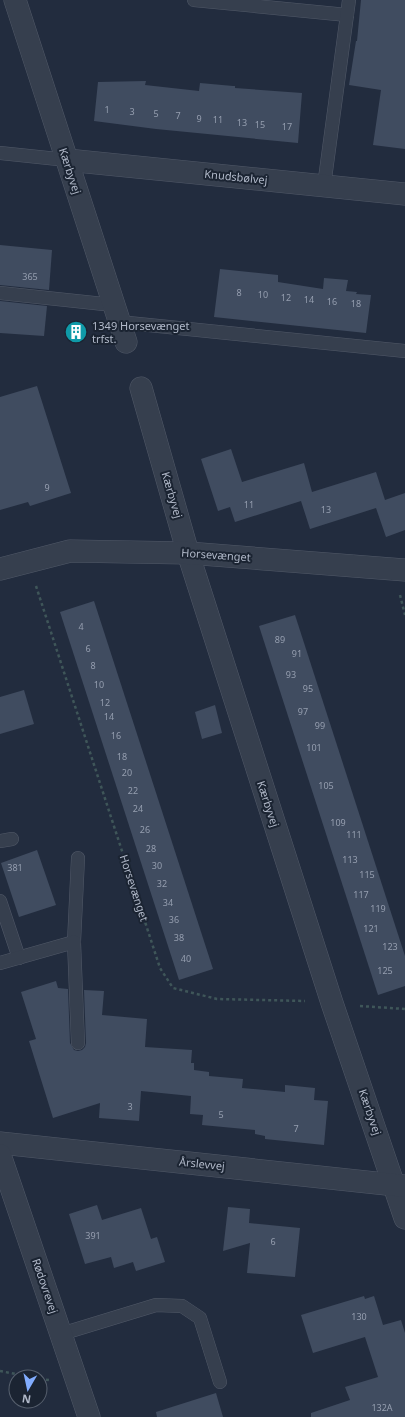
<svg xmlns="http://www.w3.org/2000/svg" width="405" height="1417" viewBox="0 0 405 1417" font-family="'Noto Sans',sans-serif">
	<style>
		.building { fill: #404c60 }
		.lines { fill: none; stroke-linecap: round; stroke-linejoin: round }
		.service-casing { stroke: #515968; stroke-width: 14 }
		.minor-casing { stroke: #515968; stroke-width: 23 }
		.tertiary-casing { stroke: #515968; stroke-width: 23 }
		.path { stroke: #3f5659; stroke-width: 2.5; stroke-dasharray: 3 3; stroke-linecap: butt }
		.service { stroke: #363f4e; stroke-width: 13 }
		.minor { stroke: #363f4e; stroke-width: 22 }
		.tertiary { stroke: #363f4e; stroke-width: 22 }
		.labels { text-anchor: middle; stroke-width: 4; stroke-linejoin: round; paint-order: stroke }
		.number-label { font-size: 9px; fill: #959eaf }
		.street-label { font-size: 11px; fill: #b1b9c9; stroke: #1b2432 }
		.poi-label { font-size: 11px; fill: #b1b9c9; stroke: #1b2432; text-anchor: start }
	</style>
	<rect width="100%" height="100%" fill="#222c3e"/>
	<g class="building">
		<polygon points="361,0 405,0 405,149 373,145 381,90 349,85 356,41 357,41"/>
		<polygon points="146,81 145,85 199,91 200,83 233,86 235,86 235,88 302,93 298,143 156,129 94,121 98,82"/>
		<polygon points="0,245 52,250 49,290 0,285"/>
		<polygon points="220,269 278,275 278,282 323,289 324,278 348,280 346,291 357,292 356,294 371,295 366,333 214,317"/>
		<polygon points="0,301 47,306 44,336 0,333"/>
		<polygon points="37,386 71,493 30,506 28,502 0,510 0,397"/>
		<polygon points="231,449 242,482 304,463 312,492 376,472 385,500 405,493 405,530 386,537 376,508 310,529 301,501 235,522 230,507 218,511 201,459"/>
		<polygon points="94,601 213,969 179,980 60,612"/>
		<polygon points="295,615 405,956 405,986 378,995 259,626"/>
		<polygon points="24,690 34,724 0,734 0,697"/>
		<polygon points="215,705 222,733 202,739 195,712"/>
		<polygon points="37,850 56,905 19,917 1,863"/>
		<polygon points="56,981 58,988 68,989 70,1043 74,1050 78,1051 82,1050 85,1047 86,1043 84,990 104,991 102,1015 147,1019 145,1047 192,1050 191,1063 194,1063 194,1070 209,1072 209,1076 243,1079 242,1088 285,1092 285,1085 315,1088 314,1100 328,1101 324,1145 265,1139 265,1136 255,1134 255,1130 202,1125 203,1115 190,1114 191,1096 141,1091 139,1121 99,1118 100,1103 53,1118 29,1041 36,1039 21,992"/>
		<polygon points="97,1205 102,1220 141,1208 151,1239 157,1237 165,1262 136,1271 133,1262 114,1268 111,1257 85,1264 69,1214"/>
		<polygon points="228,1207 250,1209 249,1223 300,1228 295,1277 247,1273 250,1243 223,1251"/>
		<polygon points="364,1296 365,1299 374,1296 383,1325 401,1320 405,1333 405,1417 311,1417 311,1413 350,1400 345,1387 378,1377 365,1337 313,1353 301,1315"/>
		<polygon points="216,1393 223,1417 157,1417 156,1412"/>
	</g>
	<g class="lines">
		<g class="service-casing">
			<g id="service">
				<polyline points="194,0 347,15"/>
				<polyline points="0,153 67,160"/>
				<polyline points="324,186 349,0"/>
				<polyline points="0,293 113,305"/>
				<polyline points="119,322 405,351"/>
				<polyline points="0,841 12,839"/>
				<polyline points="0,901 19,958"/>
				<polyline points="74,942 78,858"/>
				<polyline points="0,963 74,942 78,1043"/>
				<polyline points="61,1334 156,1305 182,1306 200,1318 220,1382"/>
			</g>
		</g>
		<g class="minor-casing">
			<g id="minor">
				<polyline points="15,0 126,342"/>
				<polyline points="67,160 405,194"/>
				<polyline points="141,388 188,553 332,1003 405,1218"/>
				<polyline points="0,569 70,551 188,553 405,570"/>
				<polyline points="0,1143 405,1186"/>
			</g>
		</g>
		<g class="tertiary-casing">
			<polyline id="tertiary" points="0,1155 89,1417"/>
		</g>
		<g class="path">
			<polyline points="36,586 160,968 173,988 217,999 305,1001"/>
			<polyline points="400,595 405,615"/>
			<polyline points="360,1006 405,1009"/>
			<polyline points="0,1371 32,1377"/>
			<polyline points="40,1379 49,1380"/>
		</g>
		<use href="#service" class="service"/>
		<use href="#minor" class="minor"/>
		<use href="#tertiary" class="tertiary"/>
	</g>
	<defs>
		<g id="building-disc" transform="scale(1.15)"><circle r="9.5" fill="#0f9aa8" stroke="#1b2432"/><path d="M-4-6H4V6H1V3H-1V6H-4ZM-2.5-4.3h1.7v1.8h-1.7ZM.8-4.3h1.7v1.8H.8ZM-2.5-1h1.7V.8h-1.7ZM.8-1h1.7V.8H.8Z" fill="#fff"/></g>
	</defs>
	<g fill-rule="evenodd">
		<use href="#building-disc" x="76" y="332"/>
	</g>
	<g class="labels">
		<g class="number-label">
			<text x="107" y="113">1</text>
			<text x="132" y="115">3</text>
			<text x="156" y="117">5</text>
			<text x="178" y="119">7</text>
			<text x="199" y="122">9</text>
			<text x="218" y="123">11</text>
			<text x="242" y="126">13</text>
			<text x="260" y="128">15</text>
			<text x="287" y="130">17</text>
			<text x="30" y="280">365</text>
			<text x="239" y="296">8</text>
			<text x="263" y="298">10</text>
			<text x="286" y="301">12</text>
			<text x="309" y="303">14</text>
			<text x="332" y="305">16</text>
			<text x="356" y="307">18</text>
			<text x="47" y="491">9</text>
			<text x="249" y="508">11</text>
			<text x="326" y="513">13</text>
			<text x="81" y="630">4</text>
			<text x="280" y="643">89</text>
			<text x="88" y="652">6</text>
			<text x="297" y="657">91</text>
			<text x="93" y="669">8</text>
			<text x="291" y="678">93</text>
			<text x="99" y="688">10</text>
			<text x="308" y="692">95</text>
			<text x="105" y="706">12</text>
			<text x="303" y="715">97</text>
			<text x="109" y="720">14</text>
			<text x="320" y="729">99</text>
			<text x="116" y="739">16</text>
			<text x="314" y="751">101</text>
			<text x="122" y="760">18</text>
			<text x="127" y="776">20</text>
			<text x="326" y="789">105</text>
			<text x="133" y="794">22</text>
			<text x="138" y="812">24</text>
			<text x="338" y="826">109</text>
			<text x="145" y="833">26</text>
			<text x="354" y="838">111</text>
			<text x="151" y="852">28</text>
			<text x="350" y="863">113</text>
			<text x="157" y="869">30</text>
			<text x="15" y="871">381</text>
			<text x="367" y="878">115</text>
			<text x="162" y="887">32</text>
			<text x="361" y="898">117</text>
			<text x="168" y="906">34</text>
			<text x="378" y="912">119</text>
			<text x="174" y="923">36</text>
			<text x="371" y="932">121</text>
			<text x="179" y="941">38</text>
			<text x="390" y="950">123</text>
			<text x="186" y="962">40</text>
			<text x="385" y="974">125</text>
			<text x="130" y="1110">3</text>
			<text x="221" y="1118">5</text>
			<text x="296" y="1132">7</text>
			<text x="93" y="1239">391</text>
			<text x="273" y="1245">6</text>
			<text x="359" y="1320">130</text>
			<text x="382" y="1411">132A</text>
		</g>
		<g class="street-label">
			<text transform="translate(70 171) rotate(72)" y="4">Kærbyvej</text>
			<text transform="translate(236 177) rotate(6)" y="4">Knudsbølvej</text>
			<text transform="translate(172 495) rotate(74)" y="4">Kærbyvej</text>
			<text transform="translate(216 555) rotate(4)" y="4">Horsevænget</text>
			<text transform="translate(268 804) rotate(72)" y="4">Kærbyvej</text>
			<text transform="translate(134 888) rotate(72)" y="4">Horsevænget</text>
			<text transform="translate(370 1112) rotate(71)" y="4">Kærbyvej</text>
			<text transform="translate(202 1164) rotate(6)" y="4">Årslevvej</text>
			<text transform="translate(45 1286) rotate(71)" y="4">Rødovrevej</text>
		</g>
		<g class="poi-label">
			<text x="92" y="330">1349 Horsevænget<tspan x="92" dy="13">trfst.</tspan></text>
		</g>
	</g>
	<g transform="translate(28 1389) rotate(189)"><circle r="19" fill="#1b2432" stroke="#57606e"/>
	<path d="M0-3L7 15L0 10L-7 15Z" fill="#81acfe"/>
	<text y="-6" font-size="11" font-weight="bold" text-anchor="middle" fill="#b1b9c9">N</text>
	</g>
</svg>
